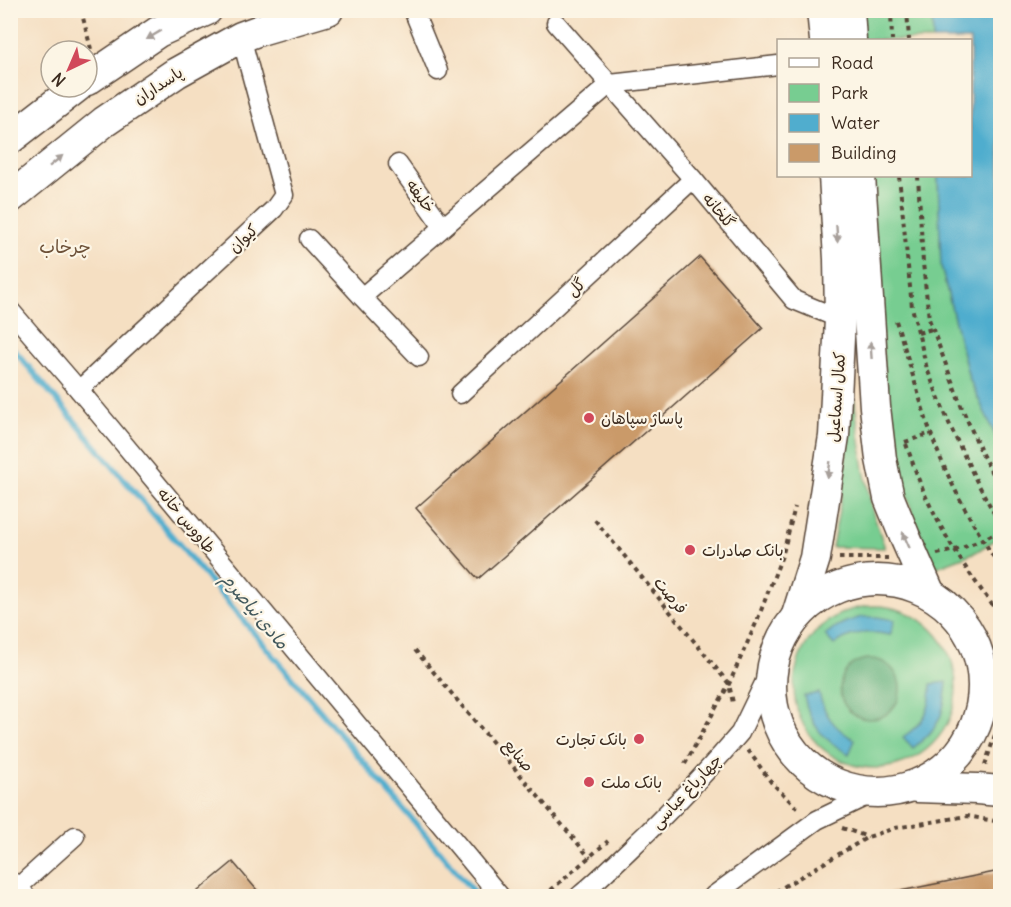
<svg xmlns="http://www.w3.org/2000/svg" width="1011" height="907" viewBox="0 0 1011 907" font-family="Delius,'Playpen Sans Arabic',sans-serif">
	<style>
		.green { fill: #77cd91; stroke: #597c58; stroke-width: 1.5 }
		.forest { fill: #61b07b; stroke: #4e6d4c; stroke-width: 1.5 }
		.water { fill: #50adce; stroke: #466c76; stroke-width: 1.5 }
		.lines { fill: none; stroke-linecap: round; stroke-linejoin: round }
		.stream { stroke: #50adce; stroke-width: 6 }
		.building { fill: #ca9a69 }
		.street-casing { stroke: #574537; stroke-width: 21 }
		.secondary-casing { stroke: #574537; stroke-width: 28 }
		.primary-casing { stroke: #574537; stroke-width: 33 }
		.path { stroke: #574537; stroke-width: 4; stroke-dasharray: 4.5 4.5; stroke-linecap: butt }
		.street { stroke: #fff; stroke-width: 18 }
		.secondary { stroke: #fff; stroke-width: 26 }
		.primary { stroke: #fff; stroke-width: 30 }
		.oneway { fill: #a79f9a }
		.poi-dot { fill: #d1495b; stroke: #fcf5e5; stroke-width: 2 }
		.labels { text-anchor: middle; stroke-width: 4.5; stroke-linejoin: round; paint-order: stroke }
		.street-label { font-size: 16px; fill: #3b2a1e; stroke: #fcf5e5 }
		.poi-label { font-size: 16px; fill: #3b2a1e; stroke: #fcf5e5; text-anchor: start }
		.neighbourhood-label { font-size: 18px; fill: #6d5138; stroke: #fcf5e5 }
		.water-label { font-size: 18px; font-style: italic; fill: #42585c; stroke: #fcf5e5 }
	</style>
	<rect width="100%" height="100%" fill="#fcf5e5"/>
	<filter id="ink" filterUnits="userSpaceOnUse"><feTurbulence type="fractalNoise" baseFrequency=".0167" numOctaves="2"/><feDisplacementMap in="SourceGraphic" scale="12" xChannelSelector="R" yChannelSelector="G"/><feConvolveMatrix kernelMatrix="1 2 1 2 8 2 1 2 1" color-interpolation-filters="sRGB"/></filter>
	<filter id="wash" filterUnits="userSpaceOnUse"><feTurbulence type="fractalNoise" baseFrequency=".008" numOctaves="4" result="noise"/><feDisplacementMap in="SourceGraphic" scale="24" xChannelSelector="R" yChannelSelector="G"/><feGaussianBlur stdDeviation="1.35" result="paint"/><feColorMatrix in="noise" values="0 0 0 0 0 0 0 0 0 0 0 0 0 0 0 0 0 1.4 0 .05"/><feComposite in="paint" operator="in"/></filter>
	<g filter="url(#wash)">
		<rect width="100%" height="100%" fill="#f5dfc2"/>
		<g class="green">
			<polygon points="856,11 932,11 933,40 858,40"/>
			<polygon points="870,176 938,176 941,266 969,378 1000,446 1000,537 976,552 932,569 889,443"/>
			<polygon points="853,390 864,470 873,513 885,548 832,547 841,500"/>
			<circle cx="875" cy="687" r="81"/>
		</g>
		<circle class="forest" cx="870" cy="689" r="30"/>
		<g class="water">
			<polygon points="932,11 1000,11 1000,446 969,378 941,266 938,176 970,176 970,40 933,40"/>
			<path d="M862,617H877L895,620L890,635C870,630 850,632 834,645L825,635C836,625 847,621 862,617Z"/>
			<path d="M947,682C944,715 940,728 913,748L903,737C925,722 931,710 931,684Z"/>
			<path d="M819,693C824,715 835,729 855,740L849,754C823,740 810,725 804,696Z"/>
		</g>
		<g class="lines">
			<polyline class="stream" points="10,345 477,896"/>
		</g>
		<g id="blocks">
			<g class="building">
				<polygon points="700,257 763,328 478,579 416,508"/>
				<polygon points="233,862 262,896 192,896"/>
				<polygon points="1000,871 1000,896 880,896 880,895"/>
			</g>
		</g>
	</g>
	<g filter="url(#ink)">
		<use href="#blocks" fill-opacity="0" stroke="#574537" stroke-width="1.5"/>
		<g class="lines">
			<g class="street-casing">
				<g id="street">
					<polyline points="413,10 438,71"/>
					<polyline points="556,23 693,179 794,300 840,319"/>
					<polyline points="398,164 443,227"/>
					<polyline points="309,239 362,297 419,357"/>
					<polyline points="362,297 610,84 778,65"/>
					<polyline points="10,310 79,390 500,896"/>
					<polyline points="79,390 274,209 284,195 241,37"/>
					<polyline points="460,394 693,179"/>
					<polyline points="15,890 75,836"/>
					<path d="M579,896C603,876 626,853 649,831C681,799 711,767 740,733L771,669"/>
					<polyline points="713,896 817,820 875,792"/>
				</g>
			</g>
			<g class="secondary-casing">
				<polyline id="secondary" points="10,885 21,896"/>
			</g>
			<g class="primary-casing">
				<g id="primary">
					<polyline points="822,10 825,40"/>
					<polyline points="849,10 851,40"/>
					<polyline points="87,80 158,32 207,10"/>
					<polyline points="10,139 77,87"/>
					<polyline points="860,176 875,407 881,459 889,498 905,537 930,594"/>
					<polyline points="10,198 104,122 176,73 241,37 260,30 328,10"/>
					<circle cx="877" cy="686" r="106"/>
					<polyline points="797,615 815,558 834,436 840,319 839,259 834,176"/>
					<polyline points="917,787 977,789 1000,791"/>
				</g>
			</g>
			<g class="path">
				<polyline points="81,10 91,49"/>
				<polyline points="891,10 892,40"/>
				<polyline points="907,10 909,40"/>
				<polyline points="899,176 912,307 927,369 951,428 976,480 1000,524"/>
				<polyline points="918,176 923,263 929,319 962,408 983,456 1000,489"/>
				<path d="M896,321C908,357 918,395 930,431C947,480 973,525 1000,567"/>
				<polyline points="918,333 932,329"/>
				<polyline points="905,442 931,433"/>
				<path d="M906,444C913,463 919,483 928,501C947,542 973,580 1000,615"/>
				<polyline points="595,520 729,684 733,703"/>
				<path d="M937,554C960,550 980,542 1000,530"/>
				<polyline points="839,558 888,558"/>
				<polyline points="415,650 590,858"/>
				<polyline points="748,750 771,782 799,810"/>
				<polyline points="685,764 729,684 757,621 783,553 795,507"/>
				<polyline points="985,765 1000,720"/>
				<polyline points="842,828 868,837"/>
				<polyline points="615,890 620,896"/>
				<polyline points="544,896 608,841"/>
				<polyline points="768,896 868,837 895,828 967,816 1000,822"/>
			</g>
			<use href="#street" class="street"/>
			<use href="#secondary" class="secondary"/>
			<use href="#primary" class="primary"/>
		</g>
		<defs><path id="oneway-solid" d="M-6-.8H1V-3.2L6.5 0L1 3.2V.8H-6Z" transform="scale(1.5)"/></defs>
		<g class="oneway">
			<use href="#oneway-solid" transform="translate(154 35) rotate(149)"/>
			<use href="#oneway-solid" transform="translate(56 161) rotate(-39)"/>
			<use href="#oneway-solid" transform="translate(837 234) rotate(86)"/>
			<use href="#oneway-solid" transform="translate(871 350) rotate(-94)"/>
			<use href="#oneway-solid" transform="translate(829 470) rotate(99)"/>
			<use href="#oneway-solid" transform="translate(906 540) rotate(-114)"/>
		</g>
	</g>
	<g class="poi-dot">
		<circle cx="589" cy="418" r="6"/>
		<circle cx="690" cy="550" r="6"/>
		<circle cx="639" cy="739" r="6"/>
		<circle cx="589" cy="782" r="6"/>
	</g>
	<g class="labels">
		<g class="street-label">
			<text transform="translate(158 85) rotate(-33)" y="6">پاسداران</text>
			<text transform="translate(421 196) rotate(54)" y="6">خلیفه</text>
			<text transform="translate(719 210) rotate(50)" y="6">گلخانه</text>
			<text transform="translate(243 238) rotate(-43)" y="6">کیوان</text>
			<text transform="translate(576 287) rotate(-43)" y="6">گل</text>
			<text transform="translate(836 397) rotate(-86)" y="6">کمال اسماعیل</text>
			<text transform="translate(187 520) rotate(50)" y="6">طاووس خانه</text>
			<text transform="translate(671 595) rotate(51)" y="6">فرصت</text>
			<text transform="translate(519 755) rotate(50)" y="6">صنایع</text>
			<text transform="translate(686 791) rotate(-47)" y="6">چهارباغ عباسی</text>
		</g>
		<g class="poi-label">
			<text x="601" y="424">پاساژ سپاهان</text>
			<text x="702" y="556">بانک صادرات</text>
			<text x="627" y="745" text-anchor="end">بانک تجارت</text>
			<text x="601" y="788">بانک ملت</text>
		</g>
		<g class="neighbourhood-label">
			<text x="65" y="253">چرخاب</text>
		</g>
		<g class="water-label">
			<text transform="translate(255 611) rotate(50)" y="6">مادی نیاصرم</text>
		</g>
	</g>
	<rect width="1011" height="907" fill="none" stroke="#fcf5e5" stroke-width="36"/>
	<rect x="777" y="39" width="195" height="138" fill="#fcf5e5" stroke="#afa495" stroke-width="1.5"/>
	<rect x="789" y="58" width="30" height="9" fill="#ffffff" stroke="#afa495" stroke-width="1.5"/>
	<text x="831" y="69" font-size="18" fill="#3b2a1e">Road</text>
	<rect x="789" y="84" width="30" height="18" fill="#77cd91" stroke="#afa495" stroke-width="1.5"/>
	<text x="831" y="99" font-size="18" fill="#3b2a1e">Park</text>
	<rect x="789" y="114" width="30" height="18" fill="#50adce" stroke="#afa495" stroke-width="1.5"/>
	<text x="831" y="129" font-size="18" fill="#3b2a1e">Water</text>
	<rect x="789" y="144" width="30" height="18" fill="#ca9a69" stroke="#afa495" stroke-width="1.5"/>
	<text x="831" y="159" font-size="18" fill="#3b2a1e">Building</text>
	<g transform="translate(69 69) rotate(224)"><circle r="28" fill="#fcf5e5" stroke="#afa495" stroke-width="1.5"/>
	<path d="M0-4.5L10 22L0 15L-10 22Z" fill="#d1495b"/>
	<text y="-9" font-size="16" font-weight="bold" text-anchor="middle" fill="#3b2a1e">N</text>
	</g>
</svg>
